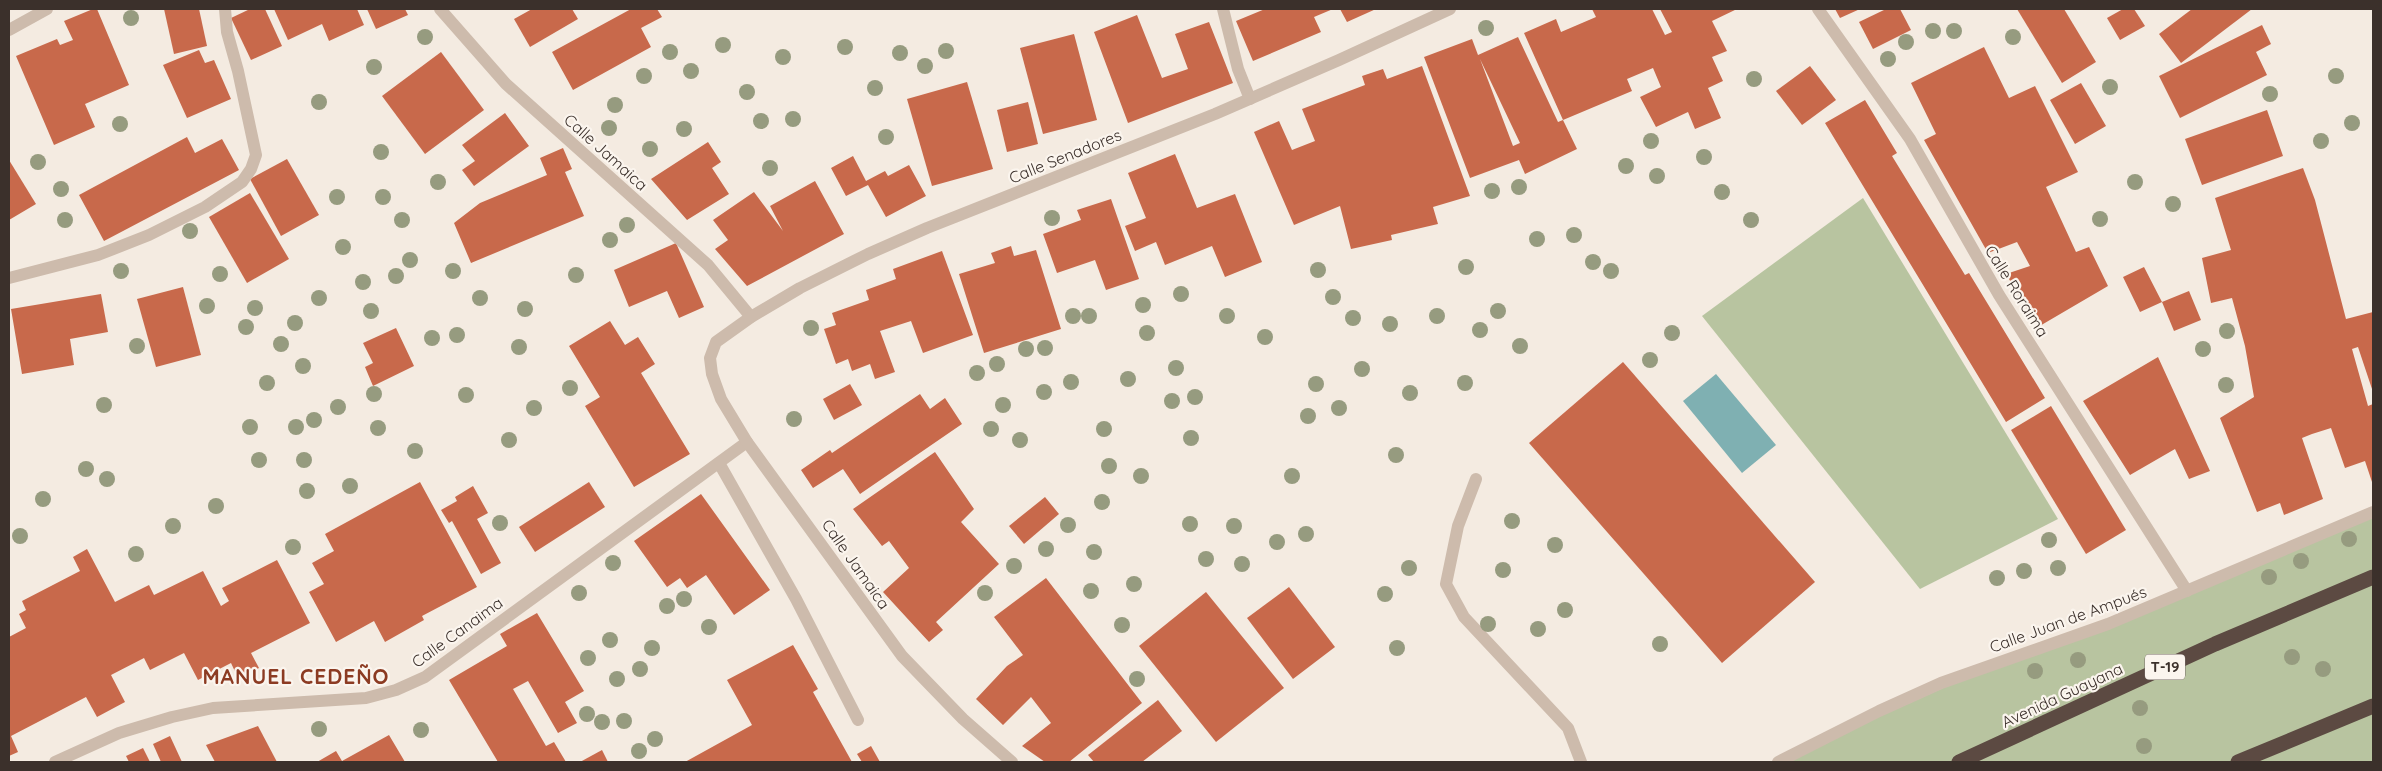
<svg xmlns="http://www.w3.org/2000/svg" width="2382" height="771" viewBox="0 0 2382 771" font-family="Quicksand,sans-serif">
	<style>
		.green { fill: #b8c4a0 }
		.water { fill: #7fb0b2 }
		.building { fill: #c8694b; fill-rule: evenodd }
		.lines { fill: none; stroke-linecap: round; stroke-linejoin: round }
		.lane { stroke: #cdbbac; stroke-width: 12 }
		.street { stroke: #cdbbac; stroke-width: 12 }
		.highway { stroke: #5c4a42; stroke-width: 15 }
		.tree { fill: #969b7f }
		.labels { text-anchor: middle; stroke-width: 4.5; stroke-linejoin: round; paint-order: stroke }
		.shield { fill: #fbf5ee; stroke: #756b66; stroke-width: 1 }
		.shield-label { font-size: 15px; font-weight: bold; fill: #3b302b }
		.street-label { font-size: 16px; fill: #3b302b; stroke: #fbf5ee }
		.district-label { font-size: 21px; font-weight: bold; letter-spacing: 1px; fill: #8c3b22; stroke: #fbf5ee }
	</style>
	<rect width="100%" height="100%" fill="#f4ebe1"/>
	<g class="green">
		<polygon points="1863,198 2058,519 1920,589 1702,316"/>
		<polygon points="2373,512 2373,762 1778,762 2001,662"/>
	</g>
	<polygon class="water" points="1716,374 1776,445 1742,473 1683,401"/>
	<g class="building">
		<polygon points="93,9 97,9 129,85 85,104 95,127 54,145 16,56 57,39 60,45 73,40 64,21"/>
		<polygon points="164,9 199,9 207,46 174,54"/>
		<polygon points="250,9 265,9 282,46 251,60 231,18"/>
		<polygon points="274,9 357,9 364,25 329,41 322,24 288,40"/>
		<polygon points="367,9 405,9 408,15 376,29"/>
		<polygon points="532,9 572,9 578,19 530,47 514,19"/>
		<polygon points="631,9 657,9 662,17 641,28 651,47 573,90 552,52"/>
		<polygon points="1265,9 1333,9 1314,17 1321,32 1253,61 1236,21"/>
		<polygon points="1340,9 1376,9 1347,22"/>
		<polygon points="1592,9 1652,9 1665,35 1672,32 1660,9 1737,9 1712,21 1727,51 1712,57 1723,81 1708,88 1721,118 1695,129 1688,112 1656,127 1640,97 1661,87 1653,68 1627,79 1632,91 1563,120 1524,33 1556,19 1561,32 1596,17"/>
		<polygon points="1835,9 1860,9 1840,18"/>
		<polygon points="1886,9 1900,9 1911,30 1873,49 1859,22"/>
		<polygon points="2017,9 2064,9 2096,62 2062,83"/>
		<polygon points="2123,9 2134,9 2145,26 2120,40 2107,18"/>
		<polygon points="2192,9 2252,9 2181,63 2159,34"/>
		<polygon points="1137,15 1162,78 1188,69 1175,34 1209,22 1233,83 1128,123 1094,32"/>
		<polygon points="2262,25 2271,44 2256,52 2267,75 2180,118 2159,76"/>
		<polygon points="1074,34 1097,120 1043,134 1020,48"/>
		<path d="M1518,37L1558,122L1563,120L1577,149L1525,174L1519,160L1470,178L1424,57L1472,39L1478,55ZM1480,59L1520,143L1513,146Z"/>
		<polygon points="1984,47 2009,98 2035,86 2078,172 2046,187 2076,252 2089,247 2108,286 2038,327 2006,274 2030,266 2017,242 1988,253 1924,140 1936,134 1911,83"/>
		<polygon points="199,50 205,63 214,60 231,99 187,118 163,65"/>
		<polygon points="441,52 484,110 425,154 382,96"/>
		<polygon points="1422,66 1470,196 1433,207 1438,224 1391,235 1392,240 1351,249 1340,206 1294,225 1254,132 1279,121 1292,150 1315,141 1302,109 1365,85 1362,76 1383,69 1387,79"/>
		<polygon points="1810,66 1836,100 1802,125 1776,91"/>
		<polygon points="967,82 993,169 932,186 907,99"/>
		<polygon points="2081,83 2106,126 2075,144 2050,100"/>
		<polygon points="1865,100 1897,153 1892,156 1965,275 1969,273 2045,398 2006,422 1825,123"/>
		<polygon points="1028,102 1038,144 1007,152 997,110"/>
		<polygon points="2267,110 2283,156 2202,185 2185,139"/>
		<polygon points="505,113 529,146 474,186 462,170 475,161 462,145"/>
		<polygon points="187,137 195,153 222,139 239,170 104,241 79,195"/>
		<polygon points="708,142 721,162 712,168 729,194 687,220 651,179"/>
		<polygon points="563,148 572,169 565,172 584,216 471,263 454,223 480,203 547,175 540,158"/>
		<polygon points="1175,154 1197,208 1235,194 1262,262 1225,277 1212,246 1165,265 1156,242 1135,251 1125,226 1146,218 1128,173"/>
		<polygon points="853,156 866,181 885,171 888,176 909,165 926,196 886,217 868,185 846,196 831,168"/>
		<polygon points="287,159 319,215 281,236 250,179"/>
		<polygon points="9,160 36,204 9,220"/>
		<polygon points="2303,168 2315,200 2346,319 2373,312 2373,392 2358,347 2352,349 2368,406 2373,404 2373,485 2365,461 2345,468 2331,428 2312,434 2302,438 2323,499 2284,515 2280,503 2257,512 2220,418 2254,397 2245,346 2232,298 2211,303 2202,258 2231,250 2215,198"/>
		<polygon points="815,181 844,234 747,286 715,249 728,240 713,220 754,192 783,231 770,206"/>
		<polygon points="250,193 289,259 247,283 209,217"/>
		<polygon points="1111,199 1139,279 1106,290 1095,260 1057,273 1043,234 1081,220 1077,210"/>
		<polygon points="676,243 704,307 679,318 667,291 629,307 614,270"/>
		<polygon points="1011,246 1014,256 1036,250 1061,329 984,353 959,274 995,263 991,253"/>
		<polygon points="942,251 973,335 923,353 911,321 880,331 895,372 875,379 870,364 852,371 848,359 836,364 824,329 836,325 832,313 869,300 866,290 896,279 893,269"/>
		<polygon points="2144,267 2162,302 2189,291 2201,320 2174,331 2162,302 2140,312 2123,277"/>
		<polygon points="183,287 201,355 156,367 137,299"/>
		<polygon points="101,294 108,332 70,339 74,365 22,374 11,309"/>
		<polygon points="610,321 625,345 638,337 655,364 641,373 690,454 634,487 585,406 600,397 569,346"/>
		<polygon points="396,328 414,366 373,386 365,367 373,363 363,343"/>
		<polygon points="2158,357 2210,471 2189,479 2175,449 2130,475 2083,401"/>
		<polygon points="1623,362 1815,582 1722,663 1529,443"/>
		<polygon points="850,384 862,405 834,420 823,399"/>
		<polygon points="920,394 930,409 945,398 962,424 860,494 843,469 813,488 801,470 830,450 832,453"/>
		<polygon points="2051,406 2126,530 2086,554 2011,430"/>
		<polygon points="935,452 974,509 961,522 999,564 936,622 943,630 929,642 883,592 909,568 889,541 882,546 853,509"/>
		<polygon points="420,482 477,587 422,616 424,620 385,642 374,621 336,642 309,592 324,584 312,563 334,551 325,534"/>
		<polygon points="589,482 605,507 535,552 519,527"/>
		<polygon points="473,486 488,513 477,519 501,563 481,574 452,521 449,523 441,510 457,501 455,497"/>
		<polygon points="701,494 770,590 734,615 706,575 687,588 680,578 667,587 634,541"/>
		<polygon points="1045,497 1059,514 1024,544 1009,526"/>
		<polygon points="87,549 115,602 149,585 154,595 203,571 221,606 229,601 222,588 277,560 310,623 251,653 259,668 238,678 231,663 198,680 184,653 150,670 144,658 111,675 125,702 97,717 86,697 11,736 18,752 9,756 9,637 26,628 19,614 26,610 22,601 80,571 73,557"/>
		<polygon points="1046,578 1142,703 1069,762 1045,762 1022,746 1051,723 1031,697 1003,725 976,699 1007,666 1023,655 994,617"/>
		<polygon points="1289,587 1335,647 1293,679 1247,618"/>
		<polygon points="1206,592 1284,688 1216,742 1139,646"/>
		<polygon points="537,613 584,691 565,702 577,723 558,733 528,681 513,689 546,746 554,742 566,762 498,762 449,680 507,646 500,634"/>
		<polygon points="793,645 818,689 813,692 852,762 685,762 752,725 727,680"/>
		<polygon points="1158,700 1182,731 1142,762 1094,762 1088,755"/>
		<polygon points="258,726 277,762 215,762 206,745"/>
		<polygon points="389,735 405,762 317,762 336,751 342,761"/>
		<polygon points="170,736 182,762 161,762 153,744"/>
		<polygon points="871,746 880,762 862,762 857,754"/>
		<polygon points="143,748 150,762 129,762 126,756"/>
		<polygon points="602,750 608,762 580,762"/>
	</g>
	<g class="lines">
		<polyline class="lane" points="1476,479 1458,526 1446,584 1464,617 1568,728 1581,762"/>
		<g class="street">
			<polyline points="440,9 506,84 708,265 751,317"/>
			<polyline points="1223,9 1238,69 1250,99"/>
			<polyline points="1818,9 1910,139 1999,295 2187,591"/>
			<polyline points="9,30 47,9"/>
			<polyline points="9,278 98,255 149,235 205,207 242,182 251,169 256,155 238,71 227,32 225,9"/>
			<polyline points="719,463 796,599 858,720"/>
			<polyline points="55,762 119,733 172,717 213,708 366,698 396,690 425,677 747,442"/>
			<polyline points="1012,762 963,719 902,656 747,442 721,399 712,374 710,358 716,342 751,317 800,288 868,254 927,228 1215,114 1339,60 1450,9"/>
			<polyline points="1778,762 1879,711 1941,683 2108,624 2373,512"/>
		</g>
		<g class="highway">
			<polyline points="1959,762 2215,644 2373,577"/>
			<polyline points="2238,762 2373,706"/>
		</g>
	</g>
	<g class="tree">
		<circle cx="131" cy="18" r="8"/>
		<circle cx="1486" cy="28" r="8"/>
		<circle cx="1933" cy="31" r="8"/>
		<circle cx="1954" cy="31" r="8"/>
		<circle cx="425" cy="37" r="8"/>
		<circle cx="2013" cy="37" r="8"/>
		<circle cx="1906" cy="42" r="8"/>
		<circle cx="723" cy="45" r="8"/>
		<circle cx="845" cy="47" r="8"/>
		<circle cx="946" cy="51" r="8"/>
		<circle cx="670" cy="52" r="8"/>
		<circle cx="900" cy="53" r="8"/>
		<circle cx="783" cy="57" r="8"/>
		<circle cx="1888" cy="59" r="8"/>
		<circle cx="925" cy="66" r="8"/>
		<circle cx="374" cy="67" r="8"/>
		<circle cx="691" cy="71" r="8"/>
		<circle cx="644" cy="76" r="8"/>
		<circle cx="2336" cy="76" r="8"/>
		<circle cx="1754" cy="79" r="8"/>
		<circle cx="2110" cy="87" r="8"/>
		<circle cx="875" cy="88" r="8"/>
		<circle cx="747" cy="92" r="8"/>
		<circle cx="2270" cy="94" r="8"/>
		<circle cx="319" cy="102" r="8"/>
		<circle cx="615" cy="105" r="8"/>
		<circle cx="793" cy="119" r="8"/>
		<circle cx="761" cy="121" r="8"/>
		<circle cx="2352" cy="123" r="8"/>
		<circle cx="120" cy="124" r="8"/>
		<circle cx="609" cy="128" r="8"/>
		<circle cx="684" cy="129" r="8"/>
		<circle cx="886" cy="137" r="8"/>
		<circle cx="1651" cy="141" r="8"/>
		<circle cx="2321" cy="141" r="8"/>
		<circle cx="650" cy="149" r="8"/>
		<circle cx="381" cy="152" r="8"/>
		<circle cx="1704" cy="157" r="8"/>
		<circle cx="38" cy="162" r="8"/>
		<circle cx="1626" cy="166" r="8"/>
		<circle cx="770" cy="168" r="8"/>
		<circle cx="1657" cy="176" r="8"/>
		<circle cx="438" cy="182" r="8"/>
		<circle cx="2135" cy="182" r="8"/>
		<circle cx="1519" cy="187" r="8"/>
		<circle cx="61" cy="189" r="8"/>
		<circle cx="1492" cy="191" r="8"/>
		<circle cx="1722" cy="192" r="8"/>
		<circle cx="337" cy="197" r="8"/>
		<circle cx="383" cy="197" r="8"/>
		<circle cx="2173" cy="204" r="8"/>
		<circle cx="1052" cy="218" r="8"/>
		<circle cx="2100" cy="219" r="8"/>
		<circle cx="65" cy="220" r="8"/>
		<circle cx="402" cy="220" r="8"/>
		<circle cx="1751" cy="220" r="8"/>
		<circle cx="627" cy="225" r="8"/>
		<circle cx="190" cy="231" r="8"/>
		<circle cx="1574" cy="235" r="8"/>
		<circle cx="1537" cy="239" r="8"/>
		<circle cx="610" cy="240" r="8"/>
		<circle cx="343" cy="247" r="8"/>
		<circle cx="410" cy="260" r="8"/>
		<circle cx="1593" cy="262" r="8"/>
		<circle cx="1466" cy="267" r="8"/>
		<circle cx="1318" cy="270" r="8"/>
		<circle cx="121" cy="271" r="8"/>
		<circle cx="453" cy="271" r="8"/>
		<circle cx="1611" cy="271" r="8"/>
		<circle cx="220" cy="274" r="8"/>
		<circle cx="576" cy="275" r="8"/>
		<circle cx="396" cy="276" r="8"/>
		<circle cx="363" cy="282" r="8"/>
		<circle cx="1181" cy="294" r="8"/>
		<circle cx="1333" cy="297" r="8"/>
		<circle cx="319" cy="298" r="8"/>
		<circle cx="480" cy="298" r="8"/>
		<circle cx="1143" cy="305" r="8"/>
		<circle cx="207" cy="306" r="8"/>
		<circle cx="255" cy="308" r="8"/>
		<circle cx="525" cy="309" r="8"/>
		<circle cx="371" cy="311" r="8"/>
		<circle cx="1498" cy="311" r="8"/>
		<circle cx="1073" cy="316" r="8"/>
		<circle cx="1089" cy="316" r="8"/>
		<circle cx="1227" cy="316" r="8"/>
		<circle cx="1437" cy="316" r="8"/>
		<circle cx="1353" cy="318" r="8"/>
		<circle cx="295" cy="323" r="8"/>
		<circle cx="1390" cy="324" r="8"/>
		<circle cx="246" cy="327" r="8"/>
		<circle cx="811" cy="328" r="8"/>
		<circle cx="1480" cy="330" r="8"/>
		<circle cx="2227" cy="331" r="8"/>
		<circle cx="1147" cy="333" r="8"/>
		<circle cx="1672" cy="333" r="8"/>
		<circle cx="457" cy="335" r="8"/>
		<circle cx="1265" cy="337" r="8"/>
		<circle cx="432" cy="338" r="8"/>
		<circle cx="281" cy="344" r="8"/>
		<circle cx="137" cy="346" r="8"/>
		<circle cx="1520" cy="346" r="8"/>
		<circle cx="519" cy="347" r="8"/>
		<circle cx="1045" cy="348" r="8"/>
		<circle cx="1026" cy="349" r="8"/>
		<circle cx="2203" cy="349" r="8"/>
		<circle cx="1650" cy="360" r="8"/>
		<circle cx="997" cy="364" r="8"/>
		<circle cx="303" cy="366" r="8"/>
		<circle cx="1176" cy="368" r="8"/>
		<circle cx="1362" cy="369" r="8"/>
		<circle cx="977" cy="373" r="8"/>
		<circle cx="1128" cy="379" r="8"/>
		<circle cx="1071" cy="382" r="8"/>
		<circle cx="267" cy="383" r="8"/>
		<circle cx="1465" cy="383" r="8"/>
		<circle cx="1316" cy="384" r="8"/>
		<circle cx="2226" cy="385" r="8"/>
		<circle cx="570" cy="388" r="8"/>
		<circle cx="1044" cy="392" r="8"/>
		<circle cx="1410" cy="393" r="8"/>
		<circle cx="374" cy="394" r="8"/>
		<circle cx="466" cy="395" r="8"/>
		<circle cx="1195" cy="397" r="8"/>
		<circle cx="1172" cy="401" r="8"/>
		<circle cx="104" cy="405" r="8"/>
		<circle cx="1003" cy="405" r="8"/>
		<circle cx="338" cy="407" r="8"/>
		<circle cx="534" cy="408" r="8"/>
		<circle cx="1339" cy="408" r="8"/>
		<circle cx="1308" cy="416" r="8"/>
		<circle cx="794" cy="419" r="8"/>
		<circle cx="314" cy="420" r="8"/>
		<circle cx="250" cy="427" r="8"/>
		<circle cx="296" cy="427" r="8"/>
		<circle cx="378" cy="428" r="8"/>
		<circle cx="991" cy="429" r="8"/>
		<circle cx="1104" cy="429" r="8"/>
		<circle cx="1191" cy="438" r="8"/>
		<circle cx="509" cy="440" r="8"/>
		<circle cx="1020" cy="440" r="8"/>
		<circle cx="415" cy="451" r="8"/>
		<circle cx="1396" cy="455" r="8"/>
		<circle cx="259" cy="460" r="8"/>
		<circle cx="304" cy="460" r="8"/>
		<circle cx="1109" cy="466" r="8"/>
		<circle cx="86" cy="469" r="8"/>
		<circle cx="1141" cy="476" r="8"/>
		<circle cx="1292" cy="476" r="8"/>
		<circle cx="107" cy="479" r="8"/>
		<circle cx="350" cy="486" r="8"/>
		<circle cx="307" cy="491" r="8"/>
		<circle cx="43" cy="499" r="8"/>
		<circle cx="1102" cy="502" r="8"/>
		<circle cx="216" cy="506" r="8"/>
		<circle cx="1512" cy="521" r="8"/>
		<circle cx="500" cy="523" r="8"/>
		<circle cx="1190" cy="524" r="8"/>
		<circle cx="1068" cy="525" r="8"/>
		<circle cx="173" cy="526" r="8"/>
		<circle cx="1234" cy="526" r="8"/>
		<circle cx="1306" cy="534" r="8"/>
		<circle cx="20" cy="536" r="8"/>
		<circle cx="2349" cy="539" r="8"/>
		<circle cx="2049" cy="540" r="8"/>
		<circle cx="1277" cy="542" r="8"/>
		<circle cx="1555" cy="545" r="8"/>
		<circle cx="293" cy="547" r="8"/>
		<circle cx="1046" cy="549" r="8"/>
		<circle cx="1094" cy="552" r="8"/>
		<circle cx="136" cy="554" r="8"/>
		<circle cx="1206" cy="559" r="8"/>
		<circle cx="2301" cy="561" r="8"/>
		<circle cx="613" cy="563" r="8"/>
		<circle cx="1242" cy="564" r="8"/>
		<circle cx="1014" cy="566" r="8"/>
		<circle cx="1409" cy="568" r="8"/>
		<circle cx="2058" cy="568" r="8"/>
		<circle cx="1503" cy="570" r="8"/>
		<circle cx="2024" cy="571" r="8"/>
		<circle cx="2269" cy="577" r="8"/>
		<circle cx="1997" cy="578" r="8"/>
		<circle cx="1134" cy="584" r="8"/>
		<circle cx="1091" cy="591" r="8"/>
		<circle cx="579" cy="593" r="8"/>
		<circle cx="985" cy="593" r="8"/>
		<circle cx="1385" cy="594" r="8"/>
		<circle cx="684" cy="599" r="8"/>
		<circle cx="667" cy="606" r="8"/>
		<circle cx="1565" cy="610" r="8"/>
		<circle cx="1488" cy="624" r="8"/>
		<circle cx="1122" cy="625" r="8"/>
		<circle cx="709" cy="627" r="8"/>
		<circle cx="1538" cy="629" r="8"/>
		<circle cx="610" cy="640" r="8"/>
		<circle cx="1660" cy="644" r="8"/>
		<circle cx="652" cy="648" r="8"/>
		<circle cx="1397" cy="648" r="8"/>
		<circle cx="2292" cy="657" r="8"/>
		<circle cx="588" cy="658" r="8"/>
		<circle cx="2078" cy="660" r="8"/>
		<circle cx="640" cy="669" r="8"/>
		<circle cx="2323" cy="669" r="8"/>
		<circle cx="2035" cy="671" r="8"/>
		<circle cx="617" cy="679" r="8"/>
		<circle cx="1137" cy="679" r="8"/>
		<circle cx="2140" cy="708" r="8"/>
		<circle cx="587" cy="714" r="8"/>
		<circle cx="624" cy="721" r="8"/>
		<circle cx="602" cy="722" r="8"/>
		<circle cx="319" cy="729" r="8"/>
		<circle cx="421" cy="730" r="8"/>
		<circle cx="655" cy="739" r="8"/>
		<circle cx="2144" cy="746" r="8"/>
		<circle cx="639" cy="751" r="8"/>
	</g>
	<g class="labels">
		<rect class="shield" x="2145" y="654.5" width="40" height="25" rx="4"/>
		<g class="shield-label">
			<text x="2165" y="672">T-19</text>
		</g>
		<g class="street-label">
			<text transform="translate(606 152) rotate(42)" y="6">Calle Jamaica</text>
			<text transform="translate(1065 156) rotate(-22)" y="6">Calle Senadores</text>
			<text transform="translate(2017 291) rotate(58)" y="6">Calle Roraima</text>
			<text transform="translate(856 564) rotate(55)" y="6">Calle Jamaica</text>
			<text transform="translate(2068 619) rotate(-20)" y="6">Calle Juan de Ampués</text>
			<text transform="translate(457 632) rotate(-36)" y="6">Calle Canaima</text>
			<text transform="translate(2062 695) rotate(-25)" y="6">Avenida Guayana</text>
		</g>
		<g class="district-label">
			<text x="296" y="684">MANUEL CEDEÑO</text>
		</g>
	</g>
	<rect width="2382" height="771" fill="none" stroke="#3b302b" stroke-width="20"/>
</svg>
